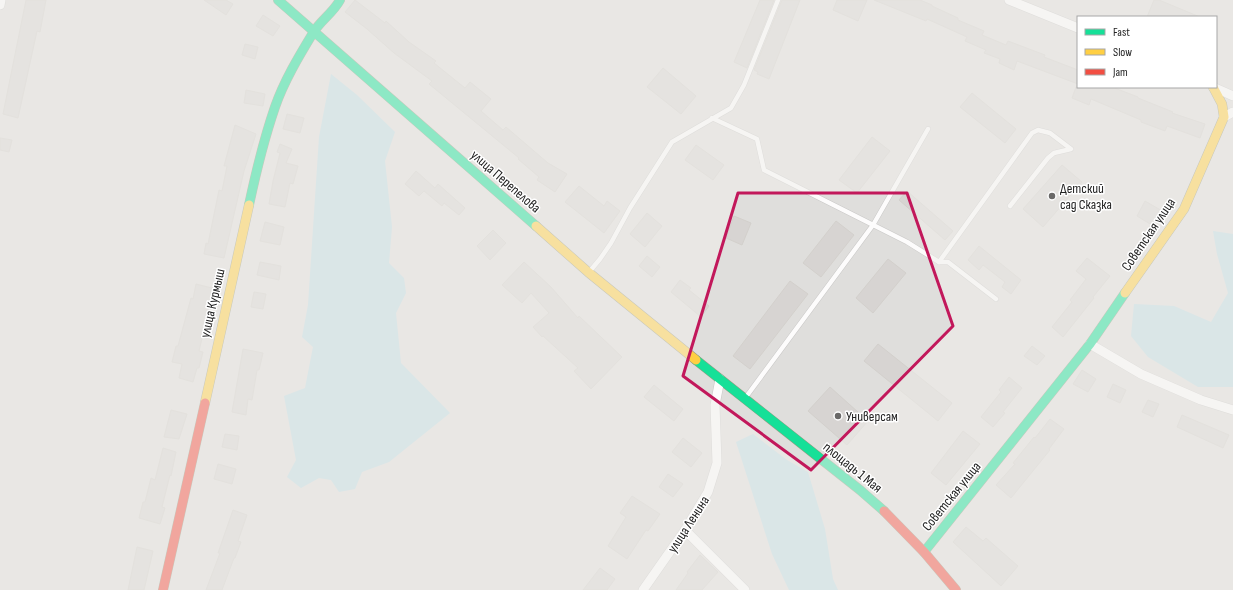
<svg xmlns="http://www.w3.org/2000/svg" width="1233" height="590" viewBox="0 0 1233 590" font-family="'Sofia Sans Condensed',sans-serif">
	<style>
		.residential { fill: #dfdedc; fill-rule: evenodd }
		.water { fill: #bfdbe3 }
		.building { fill: #d7d4d2; stroke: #d3d0cc }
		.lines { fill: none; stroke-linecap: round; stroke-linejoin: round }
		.lane-casing { stroke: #c9c8c7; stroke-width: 5.5 }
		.street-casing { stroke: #c9c8c7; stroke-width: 10 }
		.fast-casing { stroke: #999a82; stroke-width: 10 }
		.slow-casing { stroke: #999a82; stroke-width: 10 }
		.jam-casing { stroke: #999a82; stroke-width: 10 }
		.lane { stroke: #fdfcfc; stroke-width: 4.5 }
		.street { stroke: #fdfcfc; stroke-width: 9 }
		.fast { stroke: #16e098; stroke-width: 9 }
		.slow { stroke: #ffcf43; stroke-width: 9 }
		.jam { stroke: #f24e42; stroke-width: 9 }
		.marked { fill: none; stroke: #c2185b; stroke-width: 3; stroke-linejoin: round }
		.poi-dot { fill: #6a6968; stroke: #fff; stroke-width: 1.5 }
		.labels { text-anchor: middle; stroke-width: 3; stroke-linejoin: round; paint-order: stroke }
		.street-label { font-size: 14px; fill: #222; stroke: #fff }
		.poi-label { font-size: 14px; fill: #222; stroke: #fff; text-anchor: start }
	</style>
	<rect width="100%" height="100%" fill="#f0eeeb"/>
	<path class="residential" d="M0,0H1233V590H0ZM1078,17H1216V87H1078Z"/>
	<g class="water">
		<polygon points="331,74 357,95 395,132 385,161 392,227 389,263 404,278 406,293 396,313 401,363 450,413 389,462 362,472 355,489 339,492 331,480 319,478 301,488 287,477 296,460 284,396 305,388 313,347 302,337 308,305 319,137"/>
		<polygon points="1213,231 1233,234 1233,387 1198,387 1148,357 1131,336 1134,304 1174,306 1211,322 1228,293 1217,254"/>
		<polygon points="753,434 787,460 808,472 825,529 833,579 838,590 789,590 772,554 736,442"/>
	</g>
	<g class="building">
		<polygon points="26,0 46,0 40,32 37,31 18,118 3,114"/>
		<polygon points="204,0 226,0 233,4 226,15"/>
		<polygon points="355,0 385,23 386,21 409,42 436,61 434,63 465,88 470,82 491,99 481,111 503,130 506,127 548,163 567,174 555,192 537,180 539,177 518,159 519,158 429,84 432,81 394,53 367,29 345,12"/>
		<polygon points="760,0 774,0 747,68 734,62"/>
		<polygon points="782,0 800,0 769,79 757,74 758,72 754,70"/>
		<polygon points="837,0 867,0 858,21 833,10"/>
		<polygon points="874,0 920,0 932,5 932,6 958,18 958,20 984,31 982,35 1006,45 1008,41 1045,55 1044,57 1078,70 1078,84 1017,61 1014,70 999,63 1000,59 984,53 986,50 965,41 967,37 927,19 926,21"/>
		<polygon points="1154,0 1159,0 1200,17 1147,17"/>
		<polygon points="263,15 280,26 273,36 256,26"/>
		<polygon points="245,44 258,47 255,59 242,55"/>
		<polygon points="663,68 696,96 681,114 647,87"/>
		<polygon points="1076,87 1112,87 1138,97 1138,98 1173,112 1172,113 1205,124 1200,138 1167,126 1165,131 1141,122 1141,120 1091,99 1089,105 1072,98"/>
		<polygon points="246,90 265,94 263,106 244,103"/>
		<polygon points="972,93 1016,129 1005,143 960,107"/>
		<polygon points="287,114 304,118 300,133 283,129"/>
		<polygon points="235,125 256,134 244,171 224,258 204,254 206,243 208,244 219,190 222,191 227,166 224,166"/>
		<polygon points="872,137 890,151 857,193 839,180"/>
		<polygon points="0,138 12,140 9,152 0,150"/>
		<polygon points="280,144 292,149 286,163 298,166 293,184 290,183 285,207 269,204 273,181 280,153 277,152"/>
		<polygon points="696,145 724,165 713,180 685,160"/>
		<polygon points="1062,165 1082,182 1043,227 1023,209"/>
		<polygon points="416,171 435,188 438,184 465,208 459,215 444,203 442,206 424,191 419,196 405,184"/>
		<polygon points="579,186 604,206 607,201 620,211 604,233 565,202"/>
		<polygon points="907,191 953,231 945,240 899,200"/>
		<polygon points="1145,201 1164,212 1155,227 1137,216"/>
		<polygon points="647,213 662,226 645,247 630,234"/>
		<polygon points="734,216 751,223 742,245 726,238"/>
		<polygon points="836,221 854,235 821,277 803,263"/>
		<polygon points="265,222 284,227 280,245 260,241"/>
		<polygon points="493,230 506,243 490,260 477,246"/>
		<polygon points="979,246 1021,280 1011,294 1002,287 1005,282 983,265 979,270 968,260"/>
		<polygon points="647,256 660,267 652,277 639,266"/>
		<polygon points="1087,258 1110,276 1093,297 1094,298 1063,337 1052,327 1072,302 1070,300 1086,279 1076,271"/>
		<polygon points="888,259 906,273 873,313 856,298"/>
		<polygon points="260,262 281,266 279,280 257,275"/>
		<polygon points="524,262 551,287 578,318 579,316 622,357 591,389 574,371 578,368 543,336 542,337 533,327 549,313 531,293 522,303 502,285"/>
		<polygon points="680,280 691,288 689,290 709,306 701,317 671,292"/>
		<polygon points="790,281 808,294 750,369 733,356"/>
		<polygon points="196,284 216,289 205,321 206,322 199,351 203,352 199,368 197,368 193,382 179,378 182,364 172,362 176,346 178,346 191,298 193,299"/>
		<polygon points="254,292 266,294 263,309 251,307"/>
		<polygon points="878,344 952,403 938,421 864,361"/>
		<polygon points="1032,346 1045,356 1037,365 1024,356"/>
		<polygon points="243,349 263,353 259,370 257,370 252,400 248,399 246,415 232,412"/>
		<polygon points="1082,370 1096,379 1088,392 1073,384"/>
		<polygon points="1009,377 1022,388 1003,412 1005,413 993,427 981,417 1001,392 999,390"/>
		<polygon points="1113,384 1126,390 1120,403 1107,397"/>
		<polygon points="654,385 683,409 674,421 644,397"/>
		<polygon points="830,387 868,421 847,445 808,411"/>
		<polygon points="1148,400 1159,404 1153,417 1142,412"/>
		<polygon points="171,410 187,414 179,439 164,437"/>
		<polygon points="1182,415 1229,435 1223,448 1177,427"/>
		<polygon points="1050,419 1064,429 1049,449 1050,450 1011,498 996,485 1015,464 1013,463 1034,437 1035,438"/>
		<polygon points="963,431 980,444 946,485 931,473"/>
		<polygon points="225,434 239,436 237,450 222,447"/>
		<polygon points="683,438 702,453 691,467 672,452"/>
		<polygon points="163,448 176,452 171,476 170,475 162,507 165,508 160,524 139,518 143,502 145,502 151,478 155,480"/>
		<polygon points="218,464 236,469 232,484 214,479"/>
		<polygon points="668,474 683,484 673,497 659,487"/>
		<polygon points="632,496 660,514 648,531 646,530 627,559 608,546 626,517 620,513"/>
		<polygon points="233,510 247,515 238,541 241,542 235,558 234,558 222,590 206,590 220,553 218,553"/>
		<polygon points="966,527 983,541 986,538 1018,566 1001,586 953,542"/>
		<polygon points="137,547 153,551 144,590 128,590"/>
		<polygon points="700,555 718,572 702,590 676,590 688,573 687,572"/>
		<polygon points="600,568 615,579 607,590 583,590"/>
	</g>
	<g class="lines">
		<g class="lane-casing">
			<g id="lane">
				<polyline points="712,118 757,139 764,170 907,242 939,262 948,262 996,299"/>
				<polyline points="939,262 1032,133 1038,130 1050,133 1071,149 1054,153 1048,158 1010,206"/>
				<polyline points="590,271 600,259 611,243 630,208 672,142 731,108 744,85 778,0"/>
				<polyline points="746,397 873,225 928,129"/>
			</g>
		</g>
		<g class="street-casing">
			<g id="street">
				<polyline points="1009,0 1078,28"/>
				<polyline points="0,5 1,0"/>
				<polyline points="1213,87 1233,96"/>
				<polyline points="1224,117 1233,112"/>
				<polyline points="1090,344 1141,374 1201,400 1233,410"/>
				<polyline points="685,530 745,590"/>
				<polyline points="643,590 685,530 708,492 717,463 715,405 720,379"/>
			</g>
		</g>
		<g class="fast-casing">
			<g id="fast">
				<polyline points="278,0 536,226"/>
				<path d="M249,205C256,172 264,139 275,107C284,81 299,56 313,33C320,21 333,13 340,0"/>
				<polyline points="696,360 860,490 884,511"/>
				<polyline points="924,552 1090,344 1125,293"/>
			</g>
		</g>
		<g class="slow-casing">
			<g id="slow">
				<polyline points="536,226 588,272 696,360"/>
				<polyline points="1125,293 1184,209 1224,117 1222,104 1213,87"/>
				<polyline points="205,403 249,205"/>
			</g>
		</g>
		<g class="jam-casing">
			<g id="jam">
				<polyline points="884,511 924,552 956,590"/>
				<polyline points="163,590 205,403"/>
			</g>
		</g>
		<use href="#lane" class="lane"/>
		<use href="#street" class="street"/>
		<use href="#fast" class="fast"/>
		<use href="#slow" class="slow"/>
		<use href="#jam" class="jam"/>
	</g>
	<path d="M0 0H1233V590H0ZM738,193H907L953,326L811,470L683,376Z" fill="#f0eeeb" fill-opacity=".55" fill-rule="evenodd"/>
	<path class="marked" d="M738,193H907L953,326L811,470L683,376Z"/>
	<g class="poi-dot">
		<circle cx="1052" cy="196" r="4"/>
		<circle cx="838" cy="416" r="4"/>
	</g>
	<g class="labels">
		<g class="street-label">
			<text transform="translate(506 181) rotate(41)" y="5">улица Перепелова</text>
			<text transform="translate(1148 234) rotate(-56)" y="5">Советская улица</text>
			<text transform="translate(212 303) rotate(-77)" y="5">улица Курмыш</text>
			<text transform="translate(853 467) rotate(39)" y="5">площадь 1 Мая</text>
			<text transform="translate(951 496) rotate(-51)" y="5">Советская улица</text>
			<text transform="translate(688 524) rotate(-57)" y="5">улица Ленина</text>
		</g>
		<g class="poi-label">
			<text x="1060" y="193">Детский<tspan x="1060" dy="16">сад Сказка</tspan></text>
			<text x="846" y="421">Универсам</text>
		</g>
	</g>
	<rect x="1077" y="16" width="140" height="72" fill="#ffffff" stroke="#a7a7a7"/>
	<rect x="1085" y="29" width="20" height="6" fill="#16e098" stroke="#a7a7a7"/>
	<text x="1113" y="36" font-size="12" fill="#222222">Fast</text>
	<rect x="1085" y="49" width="20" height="6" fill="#ffcf43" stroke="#a7a7a7"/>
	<text x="1113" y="56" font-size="12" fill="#222222">Slow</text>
	<rect x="1085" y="69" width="20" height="6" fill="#f24e42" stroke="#a7a7a7"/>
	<text x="1113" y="76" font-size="12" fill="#222222">Jam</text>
</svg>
